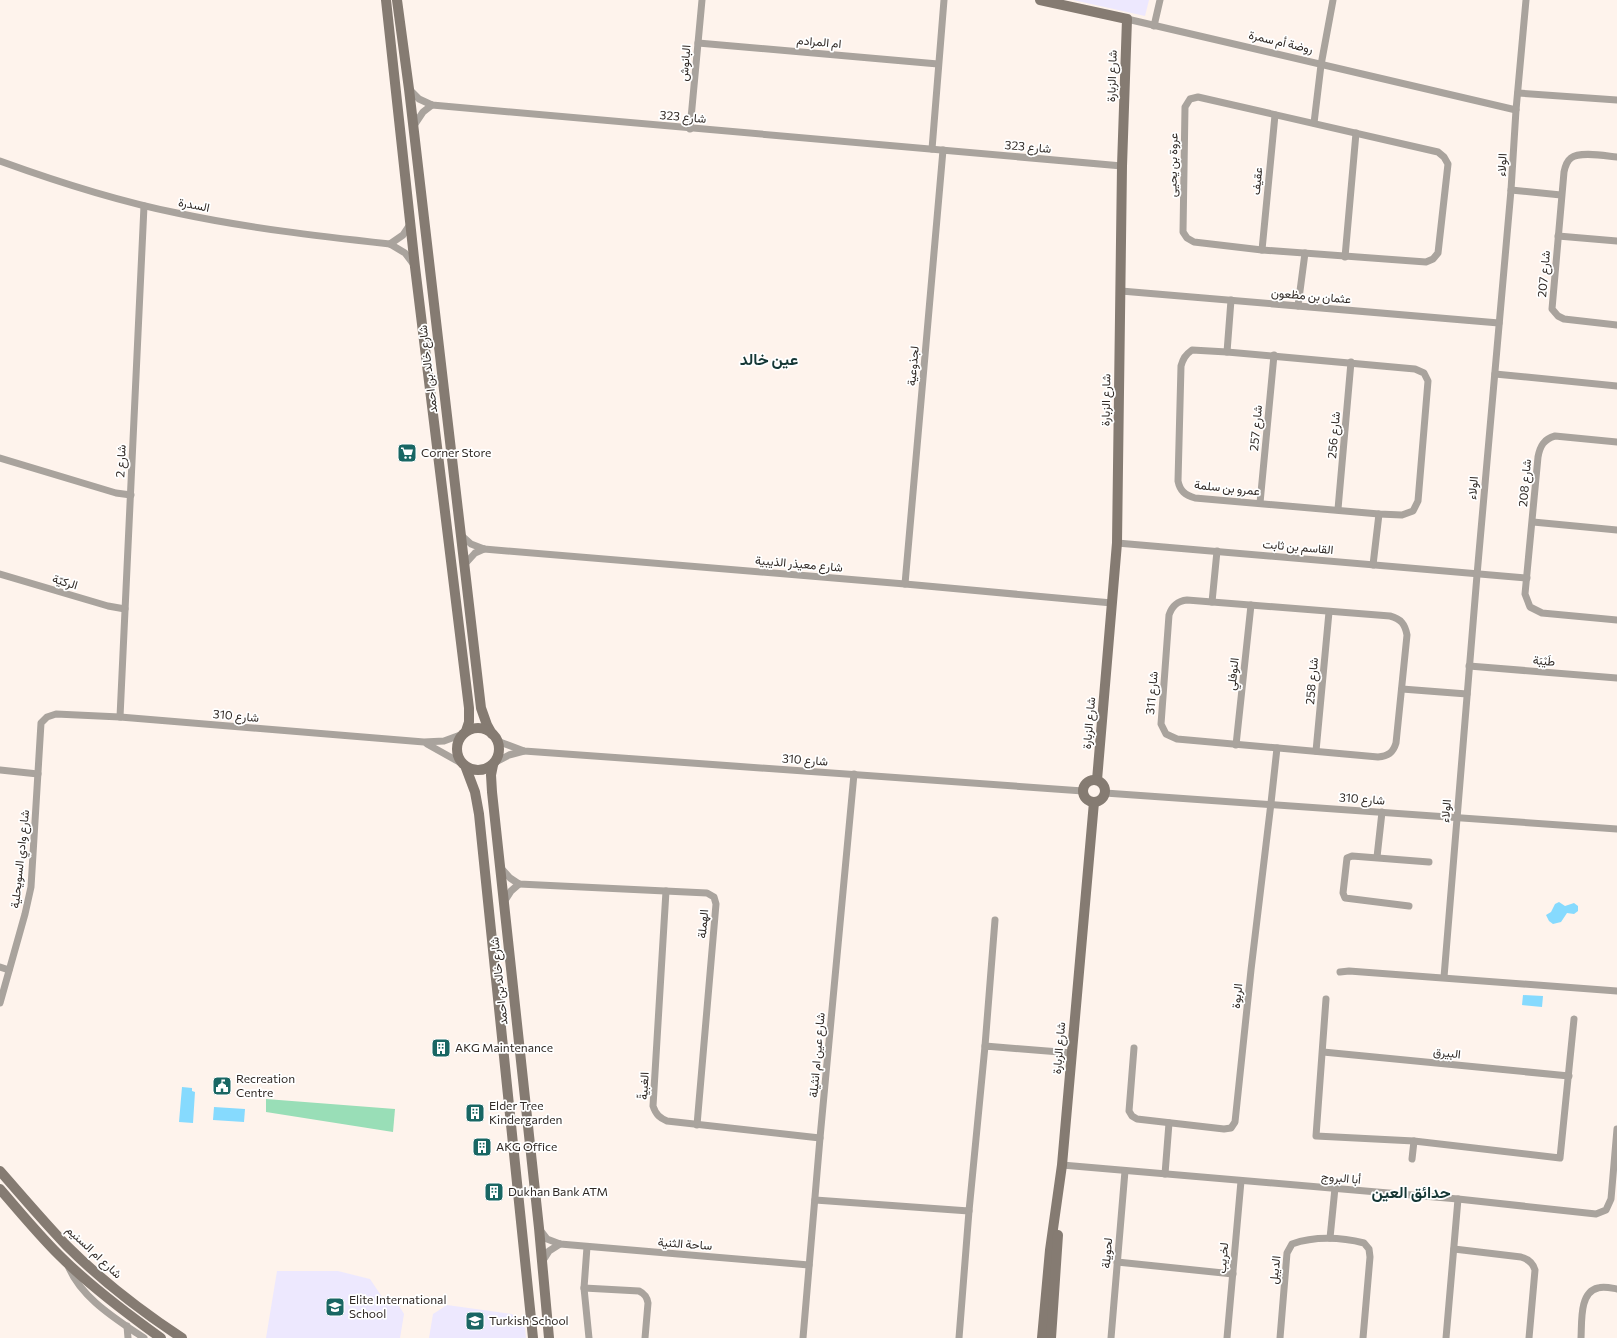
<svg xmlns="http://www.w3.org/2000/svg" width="1617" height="1338" viewBox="0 0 1617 1338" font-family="Commissioner,Vazirmatn,sans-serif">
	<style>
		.education { fill: #ede8fe }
		.green { fill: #99deb7 }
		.water { fill: #86dafe }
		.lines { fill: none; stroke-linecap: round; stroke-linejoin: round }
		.street { stroke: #a9a39d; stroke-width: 7 }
		.secondary { stroke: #857b72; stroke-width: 10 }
		.labels { text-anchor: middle; stroke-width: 3.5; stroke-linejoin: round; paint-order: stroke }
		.street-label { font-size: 12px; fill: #2f2824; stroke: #fff }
		.poi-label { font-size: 12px; fill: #2f2824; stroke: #fff; text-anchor: start }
		.district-label { font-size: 16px; font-weight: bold; fill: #153735; stroke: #fff }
	</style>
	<rect width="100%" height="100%" fill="#fef3ec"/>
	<g class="education">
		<polygon points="1073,0 1149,0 1145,16"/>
		<polygon points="277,1271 338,1271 370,1279 384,1300 396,1301 404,1314 400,1338 266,1338"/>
		<polygon points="447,1305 512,1314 525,1328 526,1338 429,1338 433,1314"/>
	</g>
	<polygon class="green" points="266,1099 395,1109 393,1132 266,1112"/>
	<g class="water">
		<polygon points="1559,902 1565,906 1574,903 1578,906 1578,911 1574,914 1567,913 1561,922 1553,924 1549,921 1546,915 1551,912 1555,904"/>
		<polygon points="1523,995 1543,996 1542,1007 1522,1005"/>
		<polygon points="182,1087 192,1088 192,1091 195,1092 193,1123 179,1122"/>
		<polygon points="214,1107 245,1109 244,1122 213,1120"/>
	</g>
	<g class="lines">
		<g class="street">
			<polyline points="1127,19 1516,110"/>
			<polyline points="1154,26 1160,0"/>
			<polyline points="698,43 938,64"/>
			<polyline points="409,89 419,99 432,105 1122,166"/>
			<polyline points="1518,93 1617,100"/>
			<polygon points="1198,97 1438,152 1444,157 1448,164 1438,253 1433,259 1426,262 1262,250 1194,242 1187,238 1183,232 1185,107 1190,99"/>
			<polyline points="1314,123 1321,65 1333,0"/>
			<polyline points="413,127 423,112 432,105"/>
			<polyline points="690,129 702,0"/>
			<polyline points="932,149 944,0"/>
			<path d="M1617,157C1606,156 1580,151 1571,158C1567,161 1565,167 1564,172L1552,309L1558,316L1564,319L1617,325"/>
			<path d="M0,161C58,182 117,201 177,213C247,228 318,236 390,244L405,253L414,265"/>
			<polyline points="1511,190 1561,195"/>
			<polyline points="1558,236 1617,241"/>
			<polyline points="390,244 403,235 411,223"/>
			<polyline points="1262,250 1275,115"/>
			<polyline points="1345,257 1356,133"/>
			<polyline points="1121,291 1499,323"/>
			<polyline points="1298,306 1305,253"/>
			<path d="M1192,350L1227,352L1415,369L1424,373L1428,381L1418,501L1413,511L1402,515L1379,514L1195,498C1185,495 1180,491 1178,481L1181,366C1183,359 1185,355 1192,350Z"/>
			<polyline points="1227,352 1231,300"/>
			<polyline points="1495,374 1617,386"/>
			<path d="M1617,442L1555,436C1544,439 1540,446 1538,457L1525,594L1530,607L1542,613L1617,620"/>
			<polyline points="0,458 116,493 131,495"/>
			<polyline points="1260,503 1274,355"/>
			<polyline points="1338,509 1351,362"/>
			<polyline points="1533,522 1617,530"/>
			<polyline points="461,535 471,544 484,549 905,584 1112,603"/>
			<polyline points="1117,543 1527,578"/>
			<polyline points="465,564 475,553 484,549"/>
			<polyline points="1373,565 1379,514"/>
			<polyline points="0,574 108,606 125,609"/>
			<polyline points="905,584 943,150"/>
			<path d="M1187,600L1390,616C1401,619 1405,624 1407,635L1396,743C1393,753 1388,756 1378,757L1177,739L1166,734L1161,724L1169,615C1172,606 1177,601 1187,600Z"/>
			<polyline points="1212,602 1217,551"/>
			<polyline points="1469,666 1617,678"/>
			<polyline points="1402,689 1467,694"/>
			<polyline points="120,717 144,206"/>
			<polyline points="497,741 524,751 1083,791"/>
			<polyline points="427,744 461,763"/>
			<polyline points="1236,745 1251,605"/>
			<polyline points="1316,751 1329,612"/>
			<polyline points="494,763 509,755 524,751"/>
			<polyline points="0,770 38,774"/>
			<polyline points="1105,793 1617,829"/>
			<polyline points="1377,857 1382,812"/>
			<polyline points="501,868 510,878 519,884 707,893 714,897 716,904 697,1125"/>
			<path d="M666,891L653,1106C656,1115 660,1118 667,1121L820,1138"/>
			<polyline points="504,902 511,891 519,884"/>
			<polyline points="1409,906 1345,898 1343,893 1347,858 1352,856 1429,862"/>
			<polyline points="0,967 9,970"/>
			<polyline points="1340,972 1349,971 1617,991"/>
			<polyline points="1444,977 1477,575 1511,190 1516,110 1526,0"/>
			<polyline points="1326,999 1316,1136 1414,1141 1560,1158 1574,1019"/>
			<polyline points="0,1003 25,914 31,887 41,723 47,717 56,714 120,717 424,742 444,741 463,734"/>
			<polyline points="985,1046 995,920"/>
			<polyline points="1134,1048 1129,1111 1132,1116 1137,1119 1224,1129 1231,1128 1235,1122 1251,970 1271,803 1277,748"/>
			<polyline points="1323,1052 1569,1076"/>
			<polyline points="1412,1159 1414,1141"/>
			<polyline points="1062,1165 1458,1199 1596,1214 1606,1210 1611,1199 1617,1129"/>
			<polyline points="1165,1174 1169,1123"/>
			<polyline points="815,1200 969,1211 985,1046 1072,1053"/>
			<polyline points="540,1230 547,1239 560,1244 809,1265"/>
			<polyline points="1330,1238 1335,1188"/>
			<polyline points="587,1247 584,1288 589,1338"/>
			<path d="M1454,1249L1521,1257C1528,1259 1533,1263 1535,1270L1529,1338"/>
			<polyline points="542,1262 549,1251 560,1244"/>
			<polyline points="1117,1262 1233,1274"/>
			<path d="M67,1263C79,1297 116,1319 144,1338"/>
			<path d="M584,1288L639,1291C645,1294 647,1297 648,1303L645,1338"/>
			<polyline points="127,1326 128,1338"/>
			<polyline points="803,1338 820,1138 854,774"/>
			<polyline points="959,1338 969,1211"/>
			<polyline points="1111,1338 1125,1171"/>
			<polyline points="1227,1338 1241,1181"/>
			<path d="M1280,1338L1287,1253L1292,1244C1314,1236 1341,1237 1364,1243L1369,1249L1370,1257L1363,1338"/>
			<polyline points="1446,1338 1458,1199"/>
			<path d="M1581,1338C1582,1323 1579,1292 1598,1288C1604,1286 1611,1288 1617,1289"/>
		</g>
		<g class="secondary">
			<polyline points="386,0 415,267 469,708 469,722 466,731"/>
			<polyline points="397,0 409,89 481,708 487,725 492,734"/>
			<polyline points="1040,0 1127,19 1122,166 1117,543 1097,780"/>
			<circle cx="478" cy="749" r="21"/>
			<polyline points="493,765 491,775 492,792 539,1228 549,1338"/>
			<polyline points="466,768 475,792 479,814 533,1338"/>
			<circle cx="1094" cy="791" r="11"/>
			<path d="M0,1171C22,1196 44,1222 67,1246C102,1281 141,1311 182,1338"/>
			<path d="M0,1189C19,1211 38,1234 59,1255C90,1286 126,1313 161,1338"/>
			<polyline points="1042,1338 1050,1250 1062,1165 1094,802"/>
			<polyline points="1051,1338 1058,1235"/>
		</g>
	</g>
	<defs>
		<g id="supermarket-square" transform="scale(1)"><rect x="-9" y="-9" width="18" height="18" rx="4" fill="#196663" stroke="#fff"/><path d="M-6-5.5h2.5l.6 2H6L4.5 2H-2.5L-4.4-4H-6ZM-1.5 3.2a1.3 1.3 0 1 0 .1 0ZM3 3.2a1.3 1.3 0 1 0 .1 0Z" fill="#fff"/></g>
		<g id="building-square" transform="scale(1)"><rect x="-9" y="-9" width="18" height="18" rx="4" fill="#196663" stroke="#fff"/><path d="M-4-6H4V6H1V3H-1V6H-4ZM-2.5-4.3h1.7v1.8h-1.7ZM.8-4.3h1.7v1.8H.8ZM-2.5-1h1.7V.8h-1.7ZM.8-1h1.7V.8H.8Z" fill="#fff"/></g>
		<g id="civic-square" transform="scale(1)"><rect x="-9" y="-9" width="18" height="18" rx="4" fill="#196663" stroke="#fff"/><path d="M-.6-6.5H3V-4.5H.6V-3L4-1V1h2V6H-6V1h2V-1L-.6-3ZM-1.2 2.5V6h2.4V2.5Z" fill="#fff"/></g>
		<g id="school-square" transform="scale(1)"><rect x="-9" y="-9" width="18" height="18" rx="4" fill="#196663" stroke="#fff"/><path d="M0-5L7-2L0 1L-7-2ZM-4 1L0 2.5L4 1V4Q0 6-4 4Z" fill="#fff"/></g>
	</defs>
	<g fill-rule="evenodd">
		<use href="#supermarket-square" x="407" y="453"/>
		<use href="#building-square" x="441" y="1048"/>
		<use href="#civic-square" x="222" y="1086"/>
		<use href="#building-square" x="475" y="1113"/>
		<use href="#building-square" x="482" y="1147"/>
		<use href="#building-square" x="494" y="1192"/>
		<use href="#school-square" x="335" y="1307"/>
		<use href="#school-square" x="475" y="1321"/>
	</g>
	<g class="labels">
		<g class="street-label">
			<text transform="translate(819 42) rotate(5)" y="4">ام المرادم</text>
			<text transform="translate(1281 42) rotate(13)" y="4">روضة أم سمرة</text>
			<text transform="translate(685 63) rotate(-85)" y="4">البانوش</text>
			<text transform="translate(1112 76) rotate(-88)" y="4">شارع الزبارة</text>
			<text transform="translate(683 117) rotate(5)" y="4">شارع 323</text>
			<text transform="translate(1028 147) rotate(5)" y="4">شارع 323</text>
			<text transform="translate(1173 165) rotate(-89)" y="4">عروة بن يحيى</text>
			<text transform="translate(1502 165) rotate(-87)" y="4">الولاء</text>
			<text transform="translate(1257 181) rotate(-85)" y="4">عقيف</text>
			<text transform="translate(194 205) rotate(11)" y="4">السدرة</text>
			<text transform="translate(1544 274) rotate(-85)" y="4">شارع 207</text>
			<text transform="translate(1311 296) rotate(5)" y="4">عثمان بن مظعون</text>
			<text transform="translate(913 366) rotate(-85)" y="4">لجذوعية</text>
			<text transform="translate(428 369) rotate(-97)" y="4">شارع خالد بن احمد</text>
			<text transform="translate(1106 400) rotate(-89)" y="4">شارع الزبارة</text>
			<text transform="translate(1256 428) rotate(-85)" y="4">شارع 257</text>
			<text transform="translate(1334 435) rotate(-85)" y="4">شارع 256</text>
			<text transform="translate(121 461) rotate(-87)" y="4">شارع 2</text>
			<text transform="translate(1525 483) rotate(-85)" y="4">شارع 208</text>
			<text transform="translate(1227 488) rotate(6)" y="4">عمرو بن سلمة</text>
			<text transform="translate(1473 488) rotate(-85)" y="4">الولاء</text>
			<text transform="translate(1298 547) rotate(5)" y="4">القاسم بن ثابت</text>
			<text transform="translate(799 564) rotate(5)" y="4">شارع معيذر الذيبية</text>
			<text transform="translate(65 582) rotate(17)" y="4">الركيّة</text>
			<text transform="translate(1544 661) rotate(5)" y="4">طَيْبَة</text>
			<text transform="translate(1233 674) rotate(-84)" y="4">النوفلي</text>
			<text transform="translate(1312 681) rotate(-85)" y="4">شارع 258</text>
			<text transform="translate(1152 693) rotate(-85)" y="4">شارع 311</text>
			<text transform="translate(236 716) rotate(5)" y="4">شارع 310</text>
			<text transform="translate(1089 723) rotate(-85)" y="4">شارع الزبارة</text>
			<text transform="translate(805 760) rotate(4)" y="4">شارع 310</text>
			<text transform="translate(1362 799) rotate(4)" y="4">شارع 310</text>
			<text transform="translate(1446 811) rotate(-85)" y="4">الولاء</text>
			<text transform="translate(20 859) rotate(-84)" y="4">شارع وادي السويحلية</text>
			<text transform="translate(703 924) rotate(-85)" y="4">الهملة</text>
			<text transform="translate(499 981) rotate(-96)" y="4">شارع خالد بن احمد</text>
			<text transform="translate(1237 996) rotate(-84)" y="4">الربوة</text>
			<text transform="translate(1059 1048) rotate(-85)" y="4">شارع الزبارة</text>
			<text transform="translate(1447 1053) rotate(6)" y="4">البيرق</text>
			<text transform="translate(817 1055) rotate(-85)" y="4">شارع عين ام انثيلة</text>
			<text transform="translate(644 1086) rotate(-87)" y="4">الغبيةّ</text>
			<text transform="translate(1341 1178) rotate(5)" y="4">أبا البروج</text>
			<text transform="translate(685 1244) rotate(4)" y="4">ساحة الثنية</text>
			<text transform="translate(94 1252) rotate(43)" y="4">شارع ام السنيم</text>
			<text transform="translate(1107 1253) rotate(-85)" y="4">لحويلة</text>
			<text transform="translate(1223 1258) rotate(-85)" y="4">لخريب</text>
			<text transform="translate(1275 1270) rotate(-84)" y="4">الديبل</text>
		</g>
		<g class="poi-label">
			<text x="421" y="457">Corner Store</text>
			<text x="455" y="1052">AKG Maintenance</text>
			<text x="236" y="1083">Recreation<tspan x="236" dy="14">Centre</tspan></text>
			<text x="489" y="1110">Elder Tree<tspan x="489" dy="14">Kindergarden</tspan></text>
			<text x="496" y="1151">AKG Office</text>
			<text x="508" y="1196">Dukhan Bank ATM</text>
			<text x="349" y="1304">Elite International<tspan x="349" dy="14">School</tspan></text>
			<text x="489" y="1325">Turkish School</text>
		</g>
		<g class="district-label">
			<text x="769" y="365">عين خالد</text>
			<text x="1411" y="1198">حدائق العين</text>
		</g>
	</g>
</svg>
